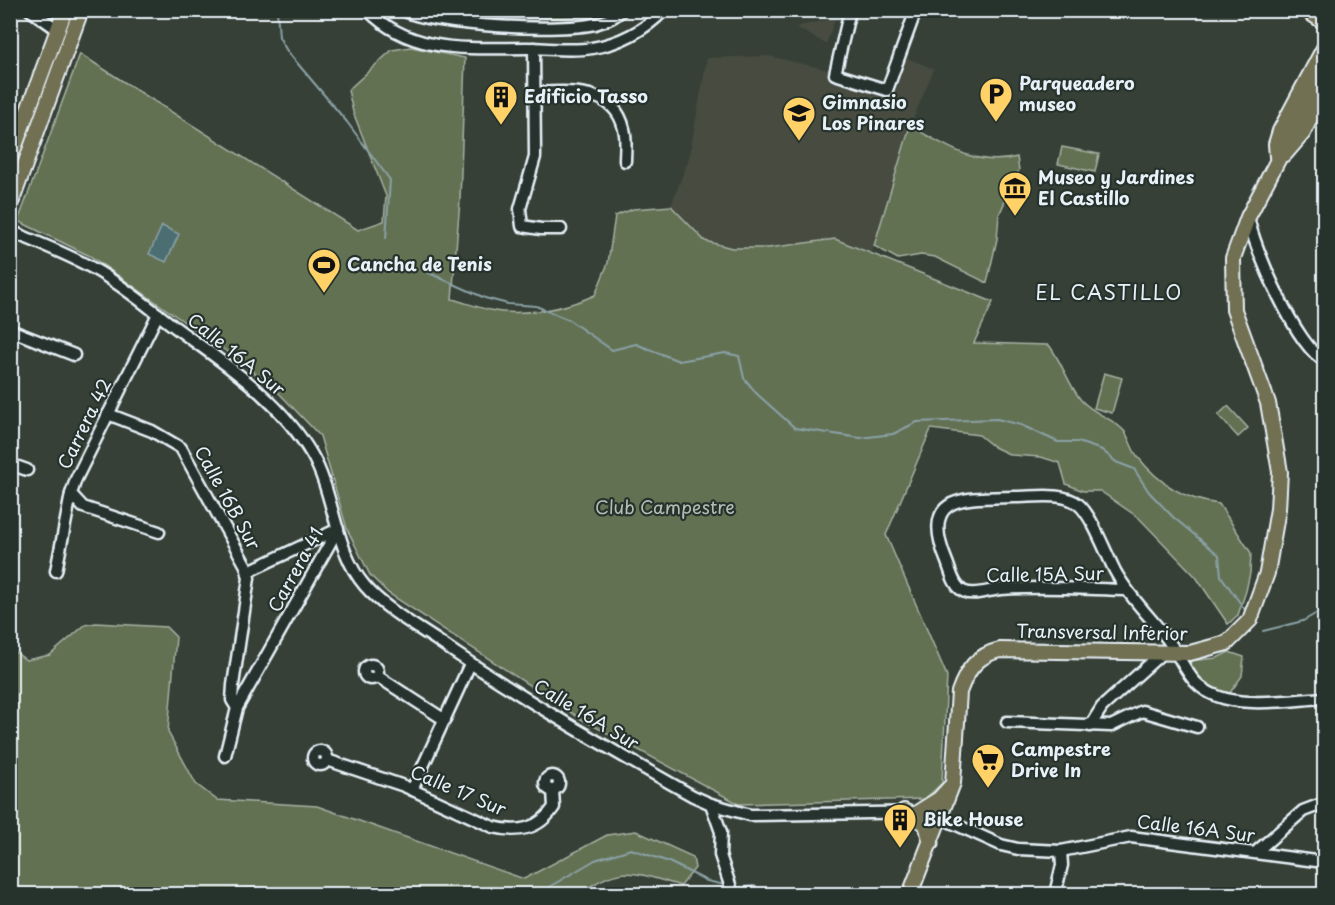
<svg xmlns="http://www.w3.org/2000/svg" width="1335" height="905" viewBox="0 0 1335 905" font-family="'Playpen Sans',sans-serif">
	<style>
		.built { fill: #464c40 }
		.green { fill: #647152; stroke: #a6b1a5; stroke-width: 1.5 }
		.water { fill: #4c6e73; stroke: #8aa2a8; stroke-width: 1.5 }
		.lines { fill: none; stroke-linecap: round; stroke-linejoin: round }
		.stream { stroke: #8aa2a8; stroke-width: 2 }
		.minor-casing { stroke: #e8f1f8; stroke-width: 15 }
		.major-casing { stroke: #e8f1f8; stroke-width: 18 }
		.minor { stroke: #26332d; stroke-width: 10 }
		.major { stroke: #716f52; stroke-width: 14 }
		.labels { text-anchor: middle; stroke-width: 4.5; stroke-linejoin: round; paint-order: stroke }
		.poi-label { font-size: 18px; font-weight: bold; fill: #e8f1f8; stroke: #26332d; text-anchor: start }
		.street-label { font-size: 18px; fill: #e8f1f8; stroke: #26332d }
		.park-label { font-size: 18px; fill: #b3beb6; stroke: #26332d }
		.neighbourhood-label { font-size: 20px; letter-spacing: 1.5px; fill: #e8f1f8; stroke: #26332d }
	</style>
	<rect width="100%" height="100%" fill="#374036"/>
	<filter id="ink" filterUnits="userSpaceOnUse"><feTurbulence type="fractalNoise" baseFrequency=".0167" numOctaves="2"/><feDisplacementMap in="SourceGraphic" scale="12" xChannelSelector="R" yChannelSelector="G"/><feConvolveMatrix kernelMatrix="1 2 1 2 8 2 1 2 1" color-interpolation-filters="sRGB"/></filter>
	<g filter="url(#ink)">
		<g class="built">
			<polygon points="808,11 838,11 826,44 796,27 835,18"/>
			<polygon points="768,56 829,70 829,76 894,97 907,58 934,69 910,126 872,253 835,239 768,248 732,248 705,241 671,206 689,158 707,58"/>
		</g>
		<g class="green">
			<path d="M428,11H605C574,23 462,19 428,11Z"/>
			<path d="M411,47L465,58L460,200L452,299C468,303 486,311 502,312C534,314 566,308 595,295L608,263L615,216L633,209L671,206L705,241L732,248H768L835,239L993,302L974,343L1049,345C1062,362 1068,384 1081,400C1094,415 1113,417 1125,432C1130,440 1132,450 1138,457C1159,484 1185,500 1219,504L1251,553L1250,573L1246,591L1238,615L1228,624L1196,577L1139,518L1100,491H1083L1066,484L1060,463L1041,457L1011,455L994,447L979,435L931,429L886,535L947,676L942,783L925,799L739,804L581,719L388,593L370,575L347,529L320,436L276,390L233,356L90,256L18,221L80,54L358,230L384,221L386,196L353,112L348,90L392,50Z"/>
			<path d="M910,126C945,145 976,168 1017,157L1019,170L999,215L997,239L987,283L935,257L921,255L898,259L874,246Z"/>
			<polygon points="1062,147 1099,154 1095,172 1058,164"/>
			<polygon points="1104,373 1122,378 1112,413 1094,408"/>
			<polygon points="1228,406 1248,428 1238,437 1218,415"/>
			<path d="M96,623L166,627L176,637L168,732L196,784L217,800L317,806L524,879L607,835L636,831L693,857L695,868L681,886C633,872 622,863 579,894H21L11,892V649L26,660L50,655L85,625Z"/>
			<path d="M1229,652L1244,657L1242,676L1227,697C1207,689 1198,679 1188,661L1217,658Z"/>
		</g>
		<polygon class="water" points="162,226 179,234 166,262 149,254"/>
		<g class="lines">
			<g class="stream">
				<polyline points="277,10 279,37 287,51 347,122 390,180 386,238"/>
				<polyline points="427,272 485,298 508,304 536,306 569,320 612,350 636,344 679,361 725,353 739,356 744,378 757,394 795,428 860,438 893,434 917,422 997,419 1021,425 1058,442 1078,442 1102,450 1116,462 1134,469 1149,492 1173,517 1219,555 1221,576 1245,610"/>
				<polyline points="1263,631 1303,621 1324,609"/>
				<polyline points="736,888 754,886 773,894"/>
				<polyline points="10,891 42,894"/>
				<polyline points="202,894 259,887 310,894"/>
				<polyline points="537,894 595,860 631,849 669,862 707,881 725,885"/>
			</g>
			<g class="minor-casing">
				<g id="minor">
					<polyline points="30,10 57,29"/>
					<path d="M368,10C411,55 471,48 527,48C548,48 571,52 592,48C618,44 646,30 664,10"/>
					<path d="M403,10C430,26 567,33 598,23C606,21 616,16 622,10"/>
					<polyline points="850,10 835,74 887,90 916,10"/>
					<polyline points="534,48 535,157 520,209 522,226 541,229 561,229"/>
					<path d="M534,93C567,91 615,87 624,129C627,139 625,151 625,161"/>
					<path d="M1248,217C1254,248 1297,348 1324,360"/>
					<path d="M10,231C38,243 68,254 94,269C121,284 147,306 172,325C223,363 279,398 312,455C335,495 334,550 365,586C384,608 414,625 438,641C520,698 606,747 693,796L711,804L750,815L928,812L1001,845L1018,849L1061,851L1131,837L1324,862"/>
					<polyline points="158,314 76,479 71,494 83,507 159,532"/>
					<polyline points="10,330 74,355"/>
					<polyline points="108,414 152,431 181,448 246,566 249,578 233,685 232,700 237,708"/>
					<polyline points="10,464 27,470"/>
					<polyline points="56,571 71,494"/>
					<polyline points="249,571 338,529"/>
					<path d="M1127,590C1085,589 1043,586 1001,589C990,590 975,596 965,592C954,588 951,572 947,562C918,493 965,498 1016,497C1034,497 1063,492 1078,504C1092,515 1106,554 1115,571C1128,595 1148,615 1165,636C1175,649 1182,665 1192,678C1219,714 1284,700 1324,698"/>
					<circle cx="371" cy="672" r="7"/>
					<polyline points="377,676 445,720"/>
					<polyline points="1007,722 1111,726 1142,711 1197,727"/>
					<polyline points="1090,726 1102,707 1162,653"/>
					<circle cx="320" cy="758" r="7"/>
					<polyline points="225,756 237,708 338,529"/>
					<path d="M327,760L404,786L493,827C518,833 539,830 554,807L553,790"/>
					<circle cx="552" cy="783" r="7"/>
					<polyline points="412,790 470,664"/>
					<polyline points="711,804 721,832 720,855 733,894"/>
					<polyline points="1256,852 1303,811 1324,803"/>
					<polyline points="1055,894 1062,865 1061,851"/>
				</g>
			</g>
			<g class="major-casing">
				<g id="major">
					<polyline points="1306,10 1324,22"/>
					<polyline points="1285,154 1303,133 1324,90"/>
					<polyline points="1277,157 1276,144 1280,131 1324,48"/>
					<polyline points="10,159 65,10"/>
					<polyline points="10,206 81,10"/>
					<polyline points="904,811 926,824 931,843"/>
					<polyline points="920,811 939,799 950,787"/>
					<path d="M910,894L953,783L959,692C967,670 977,655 1000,650L1190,653L1227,643L1250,620L1267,573L1278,509L1280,472L1268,403L1234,310L1233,258L1248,217L1322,76"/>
				</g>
			</g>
			<use href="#minor" class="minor"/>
			<use href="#major" class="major"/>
		</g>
	</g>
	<defs>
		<g id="parking-pin" transform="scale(1.725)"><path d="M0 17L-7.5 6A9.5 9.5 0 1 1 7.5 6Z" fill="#ffd166" stroke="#26332d"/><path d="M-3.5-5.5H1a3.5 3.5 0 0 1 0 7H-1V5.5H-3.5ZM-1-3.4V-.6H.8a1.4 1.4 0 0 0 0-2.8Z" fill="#111"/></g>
		<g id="building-pin" transform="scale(1.725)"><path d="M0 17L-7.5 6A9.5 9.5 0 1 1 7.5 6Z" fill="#ffd166" stroke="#26332d"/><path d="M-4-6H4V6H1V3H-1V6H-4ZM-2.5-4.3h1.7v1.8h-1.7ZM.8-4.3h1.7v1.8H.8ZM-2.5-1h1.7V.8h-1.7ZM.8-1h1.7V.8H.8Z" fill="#111"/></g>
		<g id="school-pin" transform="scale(1.725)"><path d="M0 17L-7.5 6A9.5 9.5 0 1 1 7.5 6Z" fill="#ffd166" stroke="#26332d"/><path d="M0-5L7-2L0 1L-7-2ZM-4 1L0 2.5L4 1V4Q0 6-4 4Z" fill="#111"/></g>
		<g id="museum-pin" transform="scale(1.725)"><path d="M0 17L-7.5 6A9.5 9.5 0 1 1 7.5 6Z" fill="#ffd166" stroke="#26332d"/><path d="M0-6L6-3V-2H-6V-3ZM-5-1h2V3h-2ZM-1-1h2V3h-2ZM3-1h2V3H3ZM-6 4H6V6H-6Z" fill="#111"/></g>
		<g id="stadium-pin" transform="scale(1.725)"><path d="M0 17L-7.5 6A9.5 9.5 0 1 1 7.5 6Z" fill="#ffd166" stroke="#26332d"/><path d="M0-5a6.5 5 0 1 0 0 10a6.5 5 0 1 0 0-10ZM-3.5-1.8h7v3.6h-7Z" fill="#111"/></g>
		<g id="supermarket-pin" transform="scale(1.725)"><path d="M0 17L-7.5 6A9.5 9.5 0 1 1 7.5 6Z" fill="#ffd166" stroke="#26332d"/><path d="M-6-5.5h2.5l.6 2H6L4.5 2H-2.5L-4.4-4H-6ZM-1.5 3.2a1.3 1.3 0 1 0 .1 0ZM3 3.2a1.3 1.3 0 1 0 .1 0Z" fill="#111"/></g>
	</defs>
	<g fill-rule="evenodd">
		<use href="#parking-pin" x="996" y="94"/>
		<use href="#building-pin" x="501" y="97"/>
		<use href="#school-pin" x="799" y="113"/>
		<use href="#museum-pin" x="1015" y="188"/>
		<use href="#stadium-pin" x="324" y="265"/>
		<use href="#supermarket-pin" x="988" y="760"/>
		<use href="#building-pin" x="900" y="820"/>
	</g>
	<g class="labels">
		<g class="poi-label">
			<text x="1019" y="90">Parqueadero<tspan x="1019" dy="21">museo</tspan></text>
			<text x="524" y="103">Edificio Tasso</text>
			<text x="822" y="109">Gimnasio<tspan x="822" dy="21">Los Pinares</tspan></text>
			<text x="1038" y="184">Museo y Jardines<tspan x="1038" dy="21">El Castillo</tspan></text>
			<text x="347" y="271">Cancha de Tenis</text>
			<text x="1011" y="756">Campestre<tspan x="1011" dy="21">Drive In</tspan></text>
			<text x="923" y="826">Bike House</text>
		</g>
		<g class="street-label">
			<text transform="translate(236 355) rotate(39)" y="6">Calle 16A Sur</text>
			<text transform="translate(85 424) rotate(-64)" y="6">Carrera 42</text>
			<text transform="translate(227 498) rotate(61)" y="6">Calle 16B Sur</text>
			<text transform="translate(296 570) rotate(-61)" y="6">Carrera 41</text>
			<text transform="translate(1045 575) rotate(-1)" y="6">Calle 15A Sur</text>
			<text transform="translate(1102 633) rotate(1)" y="6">Transversal Inferior</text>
			<text transform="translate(586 715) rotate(31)" y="6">Calle 16A Sur</text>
			<text transform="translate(458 791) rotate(23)" y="6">Calle 17 Sur</text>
			<text transform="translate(1196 829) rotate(7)" y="6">Calle 16A Sur</text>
		</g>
		<g class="park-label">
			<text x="665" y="514">Club Campestre</text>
		</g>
		<g class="neighbourhood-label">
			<text x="1109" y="300">EL CASTILLO</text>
		</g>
	</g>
	<rect width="1335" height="905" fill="none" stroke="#26332d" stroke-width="36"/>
	<rect x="18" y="18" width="1299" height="869" fill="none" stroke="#e8f1f8" stroke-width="2" filter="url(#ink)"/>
</svg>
